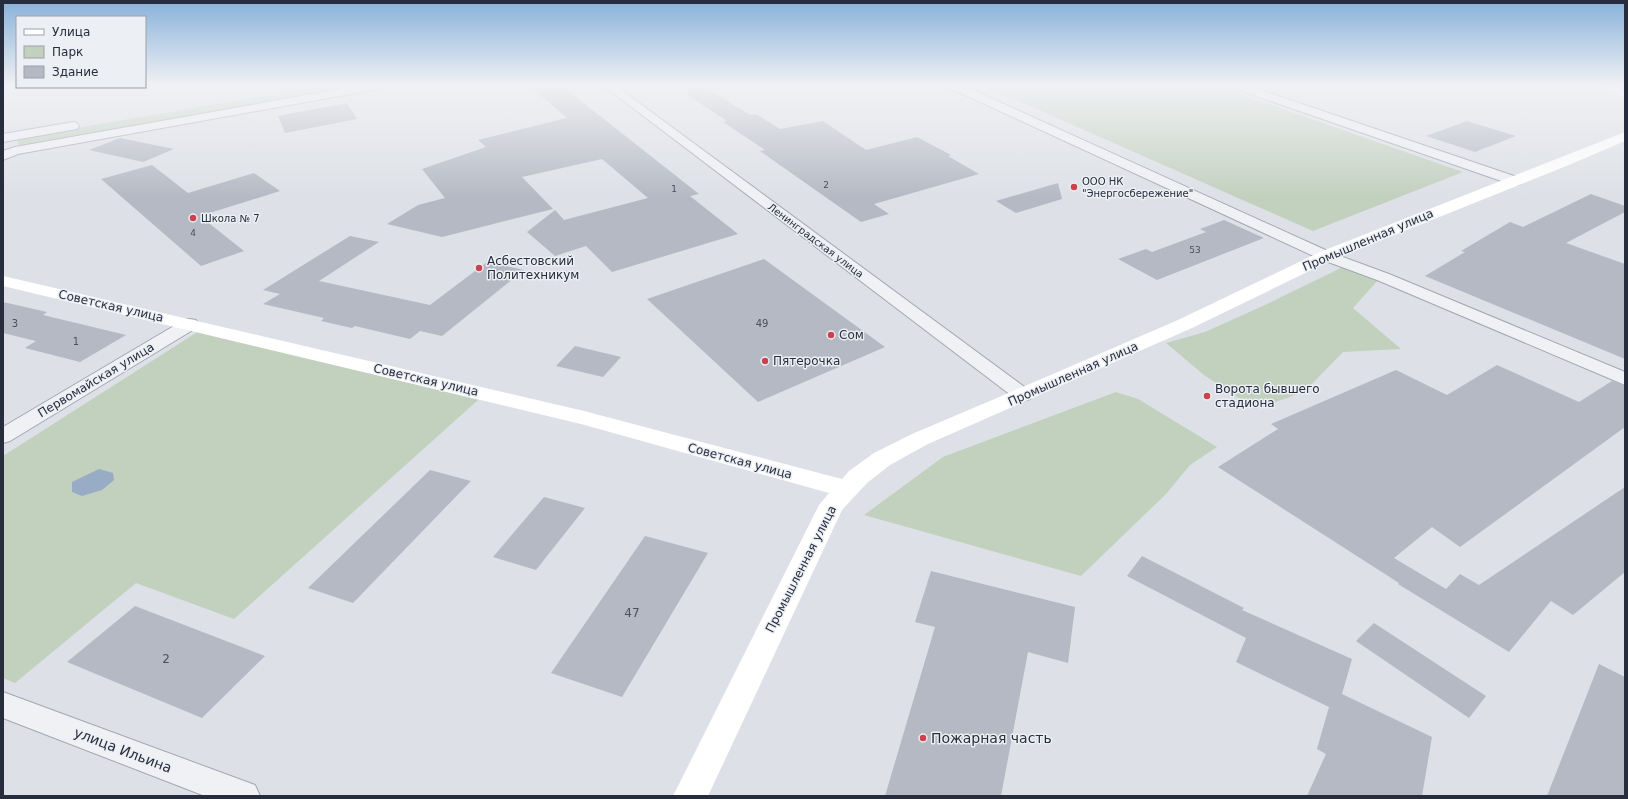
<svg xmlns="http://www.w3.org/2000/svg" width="1628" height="799" viewBox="0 0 1628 799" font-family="'DejaVu Sans',sans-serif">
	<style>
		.green { fill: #c2d0be }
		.water { fill: #98acc6 }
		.building { fill: #b4b9c3 }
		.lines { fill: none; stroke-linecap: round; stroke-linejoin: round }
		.street-casing { stroke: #a3a7b0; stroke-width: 2 }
		.street { fill: #eff1f5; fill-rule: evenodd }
		.secondary { fill: #fff; fill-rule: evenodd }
		.poi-dot { fill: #cb424f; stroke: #eceff4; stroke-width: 1.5 }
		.labels { text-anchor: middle; stroke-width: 3; stroke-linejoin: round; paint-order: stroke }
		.far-number-label { font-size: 9px; fill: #4a505e }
		.far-poi-label { font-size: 10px; fill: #272d3c; stroke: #eceff4; text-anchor: start }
		.far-street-label { font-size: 10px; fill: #272d3c; stroke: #eceff4 }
		.number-label { font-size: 10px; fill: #4a505e }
		.street-label { font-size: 12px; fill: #272d3c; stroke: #eceff4 }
		.poi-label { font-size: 12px; fill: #272d3c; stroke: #eceff4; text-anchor: start }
		.near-number-label { font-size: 12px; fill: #4a505e }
		.near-poi-label { font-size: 14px; fill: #272d3c; stroke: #eceff4; text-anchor: start }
		.near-street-label { font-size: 14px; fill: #272d3c; stroke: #eceff4 }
	</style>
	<rect width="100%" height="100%" fill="#dde0e6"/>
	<g class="green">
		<polygon points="323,86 368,86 32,145 19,145 17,141 29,136"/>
		<polygon points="985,86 1217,86 1463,172 1313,231"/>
		<polygon points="1343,267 1379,279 1353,308 1401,349 1343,352 1304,392 1255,409 1204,375 1166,343 1205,332 1265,305"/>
		<polygon points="199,331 478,400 234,619 136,583 15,683 3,678 3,456"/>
		<polygon points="1116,392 1138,399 1217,447 1190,465 1166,494 1081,576 864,515 943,457"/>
	</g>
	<polygon class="water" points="99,469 113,473 114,480 102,490 82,496 72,492 72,482"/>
	<g class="building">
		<polygon points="530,86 562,86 699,194 690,196 738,234 612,272 586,246 555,256 527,232 555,210 564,220 648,198 602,159 522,177 553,209 442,237 387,224 418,205 445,198 422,169 486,147 478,140 567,118"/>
		<polygon points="691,86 704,86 750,115 756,114 780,129 823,121 866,150 917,137 951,155 948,156 979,174 874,204 889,214 861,222 760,151 765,150 723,122 727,121 686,94"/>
		<polygon points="347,103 357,119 285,133 278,116"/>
		<polygon points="1467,121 1516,136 1475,152 1426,136"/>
		<polygon points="120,138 174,149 143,162 89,150"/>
		<polygon points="152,165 188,193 254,173 280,191 200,216 244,251 201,266 101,179"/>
		<polygon points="1058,183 1062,199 1016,213 996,201"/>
		<polygon points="1591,194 1625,206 1625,212 1566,243 1625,264 1625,359 1425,276 1465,252 1461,251 1510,222 1523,227"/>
		<polygon points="1224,220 1264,238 1157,280 1118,259 1146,249 1152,252 1206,232 1200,229"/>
		<polygon points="350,236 379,242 319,281 430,305 487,262 524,270 442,336 420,331 410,339 355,326 352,328 321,321 324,318 263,304 280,294 263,290"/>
		<polygon points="764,259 885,347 758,402 647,299"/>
		<polygon points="3,302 47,312 43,315 126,335 80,362 25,348 36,341 3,333"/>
		<polygon points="575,346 621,357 603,377 556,366"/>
		<polygon points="1497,365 1579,402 1612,381 1625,386 1625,427 1460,547 1432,527 1394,558 1446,589 1460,574 1479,585 1625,487 1625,572 1573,615 1551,601 1509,652 1398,584 1399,583 1218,467 1278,429 1271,424 1396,370 1447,395"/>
		<polygon points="430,470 471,481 353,603 308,588"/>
		<polygon points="544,497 585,508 536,570 493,557"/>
		<polygon points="645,536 708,553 622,697 551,673"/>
		<polygon points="1142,556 1244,608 1242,610 1352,659 1342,694 1432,737 1422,796 1307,796 1326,754 1317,749 1329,707 1236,662 1246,638 1127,576"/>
		<polygon points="931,571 1075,607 1068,663 1028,652 1001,796 885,796 935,627 915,622"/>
		<polygon points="135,606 265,656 202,718 67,662"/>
		<polygon points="1374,623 1486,696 1469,718 1356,641"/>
		<polygon points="1599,664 1625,677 1625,796 1547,796"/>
	</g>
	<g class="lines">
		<g class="street-casing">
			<g id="street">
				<polygon points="358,86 383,86 378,89 18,154 3,160 3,151 15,147"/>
				<polygon points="604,86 616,86 1030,391 1033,395 1030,399 1023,401 1016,399"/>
				<polygon points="949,86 964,86 1332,253 1389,274 1625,372 1625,385 1377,280 1320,259 950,88"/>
				<polygon points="1232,86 1249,86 1520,178 1522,181 1520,184 1515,185 1510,184 1233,88"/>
				<polygon points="73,122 77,123 79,126 77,129 3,142 3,134"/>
				<polygon points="190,319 196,320 199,324 196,328 10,441 3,443 3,427 184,320"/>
				<polygon points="3,692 255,785 260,796 205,796 3,718"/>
			</g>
		</g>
		<use href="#street" class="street"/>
		<g class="secondary">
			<polygon points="1600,86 1618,86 1625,89 1625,97 1602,89"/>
			<polygon points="1625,132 1625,141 1564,167 1332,260 1192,328 928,444 890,465 867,483 842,510 708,796 673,796 819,505 829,493 581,424 3,286 3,276 584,411 842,479 849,471 874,453 912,434 1053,374 1178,320 1320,252"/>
		</g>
	</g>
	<linearGradient id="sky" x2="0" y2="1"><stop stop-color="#88b1da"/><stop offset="0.43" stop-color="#f0f1f4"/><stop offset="1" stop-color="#f0f1f4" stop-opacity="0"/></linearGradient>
	<rect width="1628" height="198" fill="url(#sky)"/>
	<g class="poi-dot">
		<circle cx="1074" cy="187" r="4"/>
		<circle cx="193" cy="218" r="4"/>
		<circle cx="479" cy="268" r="4"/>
		<circle cx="831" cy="335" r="4"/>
		<circle cx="765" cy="361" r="4"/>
		<circle cx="1207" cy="396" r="4"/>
		<circle cx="923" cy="738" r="4"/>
	</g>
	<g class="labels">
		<g class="far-number-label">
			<text x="826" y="188">2</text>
			<text x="674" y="192">1</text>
			<text x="193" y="236">4</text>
			<text x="1195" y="253">53</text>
		</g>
		<g class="far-poi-label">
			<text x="1082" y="185">ООО НК<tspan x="1082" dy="12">"Энергосбережение"</tspan></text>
			<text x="201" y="222">Школа № 7</text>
		</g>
		<g class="far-street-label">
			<text transform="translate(816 240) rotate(37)" y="4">Ленинградская улица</text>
		</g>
		<g class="number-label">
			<text x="15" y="327">3</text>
			<text x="762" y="327">49</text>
			<text x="76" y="345">1</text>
		</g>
		<g class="street-label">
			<text transform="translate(1368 240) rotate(-23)" y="4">Промышленная улица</text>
			<text transform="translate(111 306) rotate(13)" y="4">Советская улица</text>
			<text transform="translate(1073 374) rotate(-24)" y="4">Промышленная улица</text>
			<text transform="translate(96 380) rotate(-31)" y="4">Первомайская улица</text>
			<text transform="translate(426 380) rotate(13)" y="4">Советская улица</text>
			<text transform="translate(740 461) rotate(15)" y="4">Советская улица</text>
			<text transform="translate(801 569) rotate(-63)" y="4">Промышленная улица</text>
		</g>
		<g class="poi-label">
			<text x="487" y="265">Асбестовский<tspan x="487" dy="14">Политехникум</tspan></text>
			<text x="839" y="339">Сом</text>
			<text x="773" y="365">Пятерочка</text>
			<text x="1215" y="393">Ворота бывшего<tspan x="1215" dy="14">стадиона</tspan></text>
		</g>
		<g class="near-number-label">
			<text x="632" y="617">47</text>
			<text x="166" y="663">2</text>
		</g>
		<g class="near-poi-label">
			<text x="931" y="743">Пожарная часть</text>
		</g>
		<g class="near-street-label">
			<text transform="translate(123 750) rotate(21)" y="5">улица Ильина</text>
		</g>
	</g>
	<rect width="1628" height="799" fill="none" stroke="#272d3c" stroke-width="8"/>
	<rect x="16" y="16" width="130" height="72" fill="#eceff4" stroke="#9da1aa"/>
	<rect x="24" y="29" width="20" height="6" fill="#ffffff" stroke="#9da1aa"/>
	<text x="52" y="36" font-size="12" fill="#272d3c">Улица</text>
	<rect x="24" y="46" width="20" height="12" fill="#c2d0be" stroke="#9da1aa"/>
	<text x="52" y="56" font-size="12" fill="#272d3c">Парк</text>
	<rect x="24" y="66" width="20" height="12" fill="#b4b9c3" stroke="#9da1aa"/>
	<text x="52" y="76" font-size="12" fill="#272d3c">Здание</text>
</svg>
